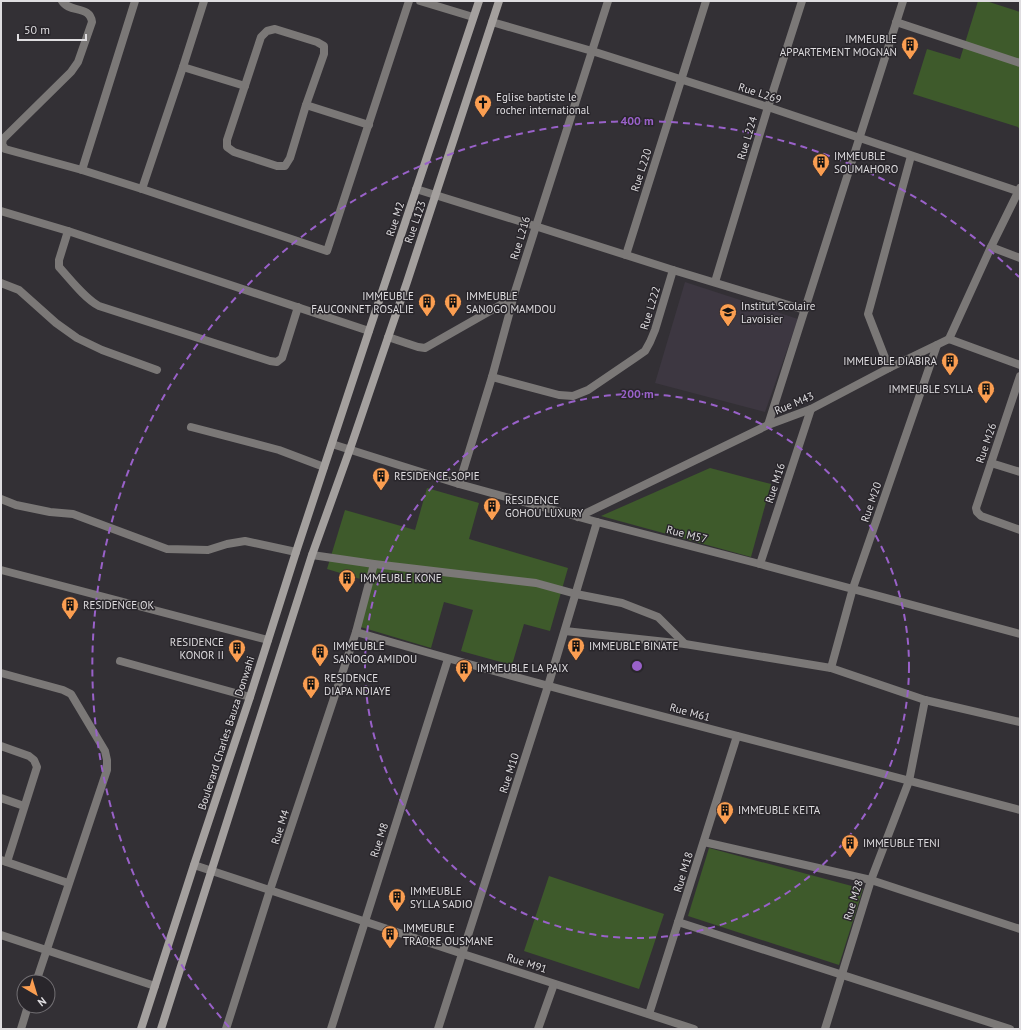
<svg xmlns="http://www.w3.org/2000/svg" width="1021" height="1030" viewBox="0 0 1021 1030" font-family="'PT Sans',sans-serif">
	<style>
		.built { fill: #3d3741 }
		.green { fill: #3e5a2b }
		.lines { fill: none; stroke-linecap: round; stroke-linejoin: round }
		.minor { stroke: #7b7877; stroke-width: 8 }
		.secondary { stroke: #a4a09e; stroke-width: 8 }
		.ring { fill: none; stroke: #9961c9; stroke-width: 2; stroke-dasharray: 7 5 }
		.labels { text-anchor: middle; stroke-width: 3; stroke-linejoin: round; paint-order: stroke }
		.poi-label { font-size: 11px; fill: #dfdde0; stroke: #29262b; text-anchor: start }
		.street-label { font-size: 11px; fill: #dfdde0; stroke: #29262b }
		.centre { fill: #9961c9; stroke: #29262b; stroke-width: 2 }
		.ring-label { font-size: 12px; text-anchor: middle; font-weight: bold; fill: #9961c9; stroke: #29262b; stroke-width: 3; stroke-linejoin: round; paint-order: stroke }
	</style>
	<rect width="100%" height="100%" fill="#333035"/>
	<polygon class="built" points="685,282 798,319 765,412 655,383"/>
	<g class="green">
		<polygon points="978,1 986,1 1020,12 1020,130 1018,127 913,94 927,49 960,59"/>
		<polygon points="710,468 771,484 751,557 601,516"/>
		<polygon points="427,488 479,503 469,539 568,568 550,631 524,624 512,665 461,651 473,610 444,602 431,648 354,625 367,581 327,569 345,510 415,530"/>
		<polygon points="709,848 863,889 839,965 688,916"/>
		<polygon points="549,876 664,914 639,989 524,951"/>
	</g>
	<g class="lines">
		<g class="minor">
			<path d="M62,1C69,13 90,5 92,22L78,62L71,72L3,139L2,144L5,149L82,170L142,189L327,251L409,1"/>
			<polyline points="420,1 473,17"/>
			<polyline points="492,22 592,51 768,107 1020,192"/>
			<polyline points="896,22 1020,63"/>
			<polygon points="275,29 317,42 324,46 324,54 306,105 290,158 285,166 277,166 234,152 227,147 227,140 261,37 267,31"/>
			<polyline points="183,67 245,86"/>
			<polyline points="306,105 369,125"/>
			<polyline points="82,170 135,1"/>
			<polyline points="142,189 183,67 204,1"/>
			<polyline points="416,189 535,226 673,270 805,310"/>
			<polyline points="1,211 68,231 369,331"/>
			<path d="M68,231L59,260V267C70,279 85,299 99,306L270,361L277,362L282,358L298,307"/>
			<polyline points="991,247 1020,258"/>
			<polyline points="626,255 706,1"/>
			<polyline points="715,282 768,107 802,1"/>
			<polyline points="1,283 19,290 56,323 77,338 102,350 157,370"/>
			<polyline points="388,337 418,347 425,348 513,298"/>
			<polyline points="949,339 991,247 1020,188"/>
			<polyline points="889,368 868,314 911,156"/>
			<polyline points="1020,376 976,508 977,512 981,516 1020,530"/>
			<polyline points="492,377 559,395 573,396 588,390 635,358 645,351 650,342 655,330 673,270"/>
			<polyline points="768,425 903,1"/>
			<polyline points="191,427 279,450 324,467"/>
			<polyline points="332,444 459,484 597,522 760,564 1020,634"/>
			<polyline points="991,463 1020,472"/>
			<polyline points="459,484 492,377 510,311 513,298 608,1"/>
			<polyline points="1,499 16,505 50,512 73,514 167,549 208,550 227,544 245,541 296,552"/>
			<polyline points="578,517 768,425 811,409 889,368 949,339 1020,365"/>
			<polyline points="312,555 374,564 536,583 576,594 622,603 658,617 685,644"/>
			<polyline points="760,564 811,409"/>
			<polyline points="1,570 51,583 268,640"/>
			<polyline points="565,631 685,644 831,668 925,700 1020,722"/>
			<path d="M356,632C576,696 799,751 1020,810"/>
			<polyline points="120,661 250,697"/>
			<polyline points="831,668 853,588 937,345"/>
			<polyline points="1,673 63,690 71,694 105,751 107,760 107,770 36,982"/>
			<polyline points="1,746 29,756 34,760 37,767 7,862"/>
			<polyline points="1,798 24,806"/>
			<polyline points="704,842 871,880 1020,929"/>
			<polyline points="1,860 68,883"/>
			<polyline points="194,865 463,954 694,1029"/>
			<polyline points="678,922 1010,1029"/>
			<polyline points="1,935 155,986"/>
			<polyline points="649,1014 737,736"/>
			<polyline points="21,1029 28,1006"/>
			<polyline points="226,1029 270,890 356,632 374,564"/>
			<polyline points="331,1029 448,659"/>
			<polyline points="438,1029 548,686 597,522"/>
			<polyline points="538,1029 554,984"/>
			<polyline points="825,1029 871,880 909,781 925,700"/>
		</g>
		<g class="secondary">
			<polyline points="141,1029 194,865 250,697 296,552 369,331 479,1"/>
			<polyline points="161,1029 312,555 350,449 407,282 499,1"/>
		</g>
	</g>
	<g class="ring">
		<circle cx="637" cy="666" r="272"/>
		<path d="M229 1027A545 545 0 0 1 1019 277"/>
	</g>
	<defs>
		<g id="building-pin" transform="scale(0.9)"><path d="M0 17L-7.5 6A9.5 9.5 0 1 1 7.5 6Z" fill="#fb9e51" stroke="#29262b"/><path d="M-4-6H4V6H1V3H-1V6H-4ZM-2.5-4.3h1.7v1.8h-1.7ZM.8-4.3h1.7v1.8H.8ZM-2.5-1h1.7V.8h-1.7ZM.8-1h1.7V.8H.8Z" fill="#111"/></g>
		<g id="church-pin" transform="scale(0.9)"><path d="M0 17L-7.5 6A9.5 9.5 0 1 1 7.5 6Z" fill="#fb9e51" stroke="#29262b"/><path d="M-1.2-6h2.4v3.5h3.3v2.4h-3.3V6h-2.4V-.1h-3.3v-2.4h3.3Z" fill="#111"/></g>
		<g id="school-pin" transform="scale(0.9)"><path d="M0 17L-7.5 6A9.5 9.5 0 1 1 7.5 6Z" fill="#fb9e51" stroke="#29262b"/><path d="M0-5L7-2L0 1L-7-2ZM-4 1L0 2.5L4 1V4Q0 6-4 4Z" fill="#111"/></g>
	</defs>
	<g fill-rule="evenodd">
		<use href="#building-pin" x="910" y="45"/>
		<use href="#church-pin" x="483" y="103"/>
		<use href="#building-pin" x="821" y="162"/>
		<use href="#building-pin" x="427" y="302"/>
		<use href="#building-pin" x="453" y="302"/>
		<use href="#school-pin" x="728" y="312"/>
		<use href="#building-pin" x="950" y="361"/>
		<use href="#building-pin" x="986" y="389"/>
		<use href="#building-pin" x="381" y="476"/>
		<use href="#building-pin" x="492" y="506"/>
		<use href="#building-pin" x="347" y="578"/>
		<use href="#building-pin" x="70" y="605"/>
		<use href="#building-pin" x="576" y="646"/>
		<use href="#building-pin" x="237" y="648"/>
		<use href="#building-pin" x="320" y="652"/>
		<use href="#building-pin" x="464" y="668"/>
		<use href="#building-pin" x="311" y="684"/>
		<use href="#building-pin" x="725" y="810"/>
		<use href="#building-pin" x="850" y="843"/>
		<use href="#building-pin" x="397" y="897"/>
		<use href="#building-pin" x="390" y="934"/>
	</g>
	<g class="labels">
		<g class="poi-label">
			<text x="897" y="43" text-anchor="end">IMMEUBLE<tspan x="897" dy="13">APPARTEMENT MOGNAN</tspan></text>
			<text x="496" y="101">Eglise baptiste le<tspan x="496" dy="13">rocher international</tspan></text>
			<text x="834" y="160">IMMEUBLE<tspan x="834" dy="13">SOUMAHORO</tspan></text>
			<text x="414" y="300" text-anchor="end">IMMEUBLE<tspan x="414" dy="13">FAUCONNET ROSALIE</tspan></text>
			<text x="466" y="300">IMMEUBLE<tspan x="466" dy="13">SANOGO MAMDOU</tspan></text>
			<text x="741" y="310">Institut Scolaire<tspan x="741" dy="13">Lavoisier</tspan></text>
			<text x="937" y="365" text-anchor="end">IMMEUBLE DIABIRA</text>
			<text x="973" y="393" text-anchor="end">IMMEUBLE SYLLA</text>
			<text x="394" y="480">RESIDENCE SOPIE</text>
			<text x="505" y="504">RESIDENCE<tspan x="505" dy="13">GOHOU LUXURY</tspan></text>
			<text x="360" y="582">IMMEUBLE KONE</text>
			<text x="83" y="609">RESIDENCE OK</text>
			<text x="224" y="646" text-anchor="end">RESIDENCE<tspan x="224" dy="13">KONOR II</tspan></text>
			<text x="333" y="650">IMMEUBLE<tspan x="333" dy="13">SANOGO AMIDOU</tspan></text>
			<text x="589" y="650">IMMEUBLE BINATE</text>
			<text x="477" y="672">IMMEUBLE LA PAIX</text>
			<text x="324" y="682">RESIDENCE<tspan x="324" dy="13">DIAPA NDIAYE</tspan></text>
			<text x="738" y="814">IMMEUBLE KEITA</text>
			<text x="863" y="847">IMMEUBLE TENI</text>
			<text x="410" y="895">IMMEUBLE<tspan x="410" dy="13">SYLLA SADIO</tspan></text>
			<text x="403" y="932">IMMEUBLE<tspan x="403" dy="13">TRAORE OUSMANE</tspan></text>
		</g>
		<g class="street-label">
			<text transform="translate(760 93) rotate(18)" y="4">Rue L269</text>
			<text transform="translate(747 138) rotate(-73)" y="4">Rue L224</text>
			<text transform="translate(641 170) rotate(-72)" y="4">Rue L220</text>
			<text transform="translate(395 219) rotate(-72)" y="4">Rue M2</text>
			<text transform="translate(415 222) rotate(-71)" y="4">Rue L123</text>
			<text transform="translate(520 238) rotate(-73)" y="4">Rue L216</text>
			<text transform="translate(650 308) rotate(-73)" y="4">Rue L222</text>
			<text transform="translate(794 403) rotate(-23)" y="4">Rue M43</text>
			<text transform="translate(986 443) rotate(-71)" y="4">Rue M26</text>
			<text transform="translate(775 483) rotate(-72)" y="4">Rue M16</text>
			<text transform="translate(871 502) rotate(-71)" y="4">Rue M20</text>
			<text transform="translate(687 534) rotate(14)" y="4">Rue M57</text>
			<text transform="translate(690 712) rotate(15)" y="4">Rue M61</text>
			<text transform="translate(226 733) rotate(-72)" y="4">Boulevard Charles Bauza Donwahi</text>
			<text transform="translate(509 773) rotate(-72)" y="4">Rue M10</text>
			<text transform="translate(280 827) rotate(-72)" y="4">Rue M4</text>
			<text transform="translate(379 840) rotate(-72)" y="4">Rue M8</text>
			<text transform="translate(683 872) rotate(-73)" y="4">Rue M18</text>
			<text transform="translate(853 900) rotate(-73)" y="4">Rue M28</text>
			<text transform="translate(527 963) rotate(18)" y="4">Rue M91</text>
		</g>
	</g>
	<circle cx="637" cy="666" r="6" class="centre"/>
	<g class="ring-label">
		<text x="637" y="125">400 m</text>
		<text x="637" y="398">200 m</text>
	</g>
	<rect width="1021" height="1030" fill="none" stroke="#dfdde0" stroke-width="4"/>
	<g transform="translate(36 994) rotate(142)"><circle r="19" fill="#29262b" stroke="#726f73"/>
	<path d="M0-3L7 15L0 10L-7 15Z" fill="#fb9e51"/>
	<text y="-6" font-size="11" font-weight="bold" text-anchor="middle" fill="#dfdde0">N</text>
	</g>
	<path d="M18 34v6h68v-6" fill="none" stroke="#dfdde0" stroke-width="2"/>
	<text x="24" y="34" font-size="12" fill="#dfdde0" stroke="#29262b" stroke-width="3" paint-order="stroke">50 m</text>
</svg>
